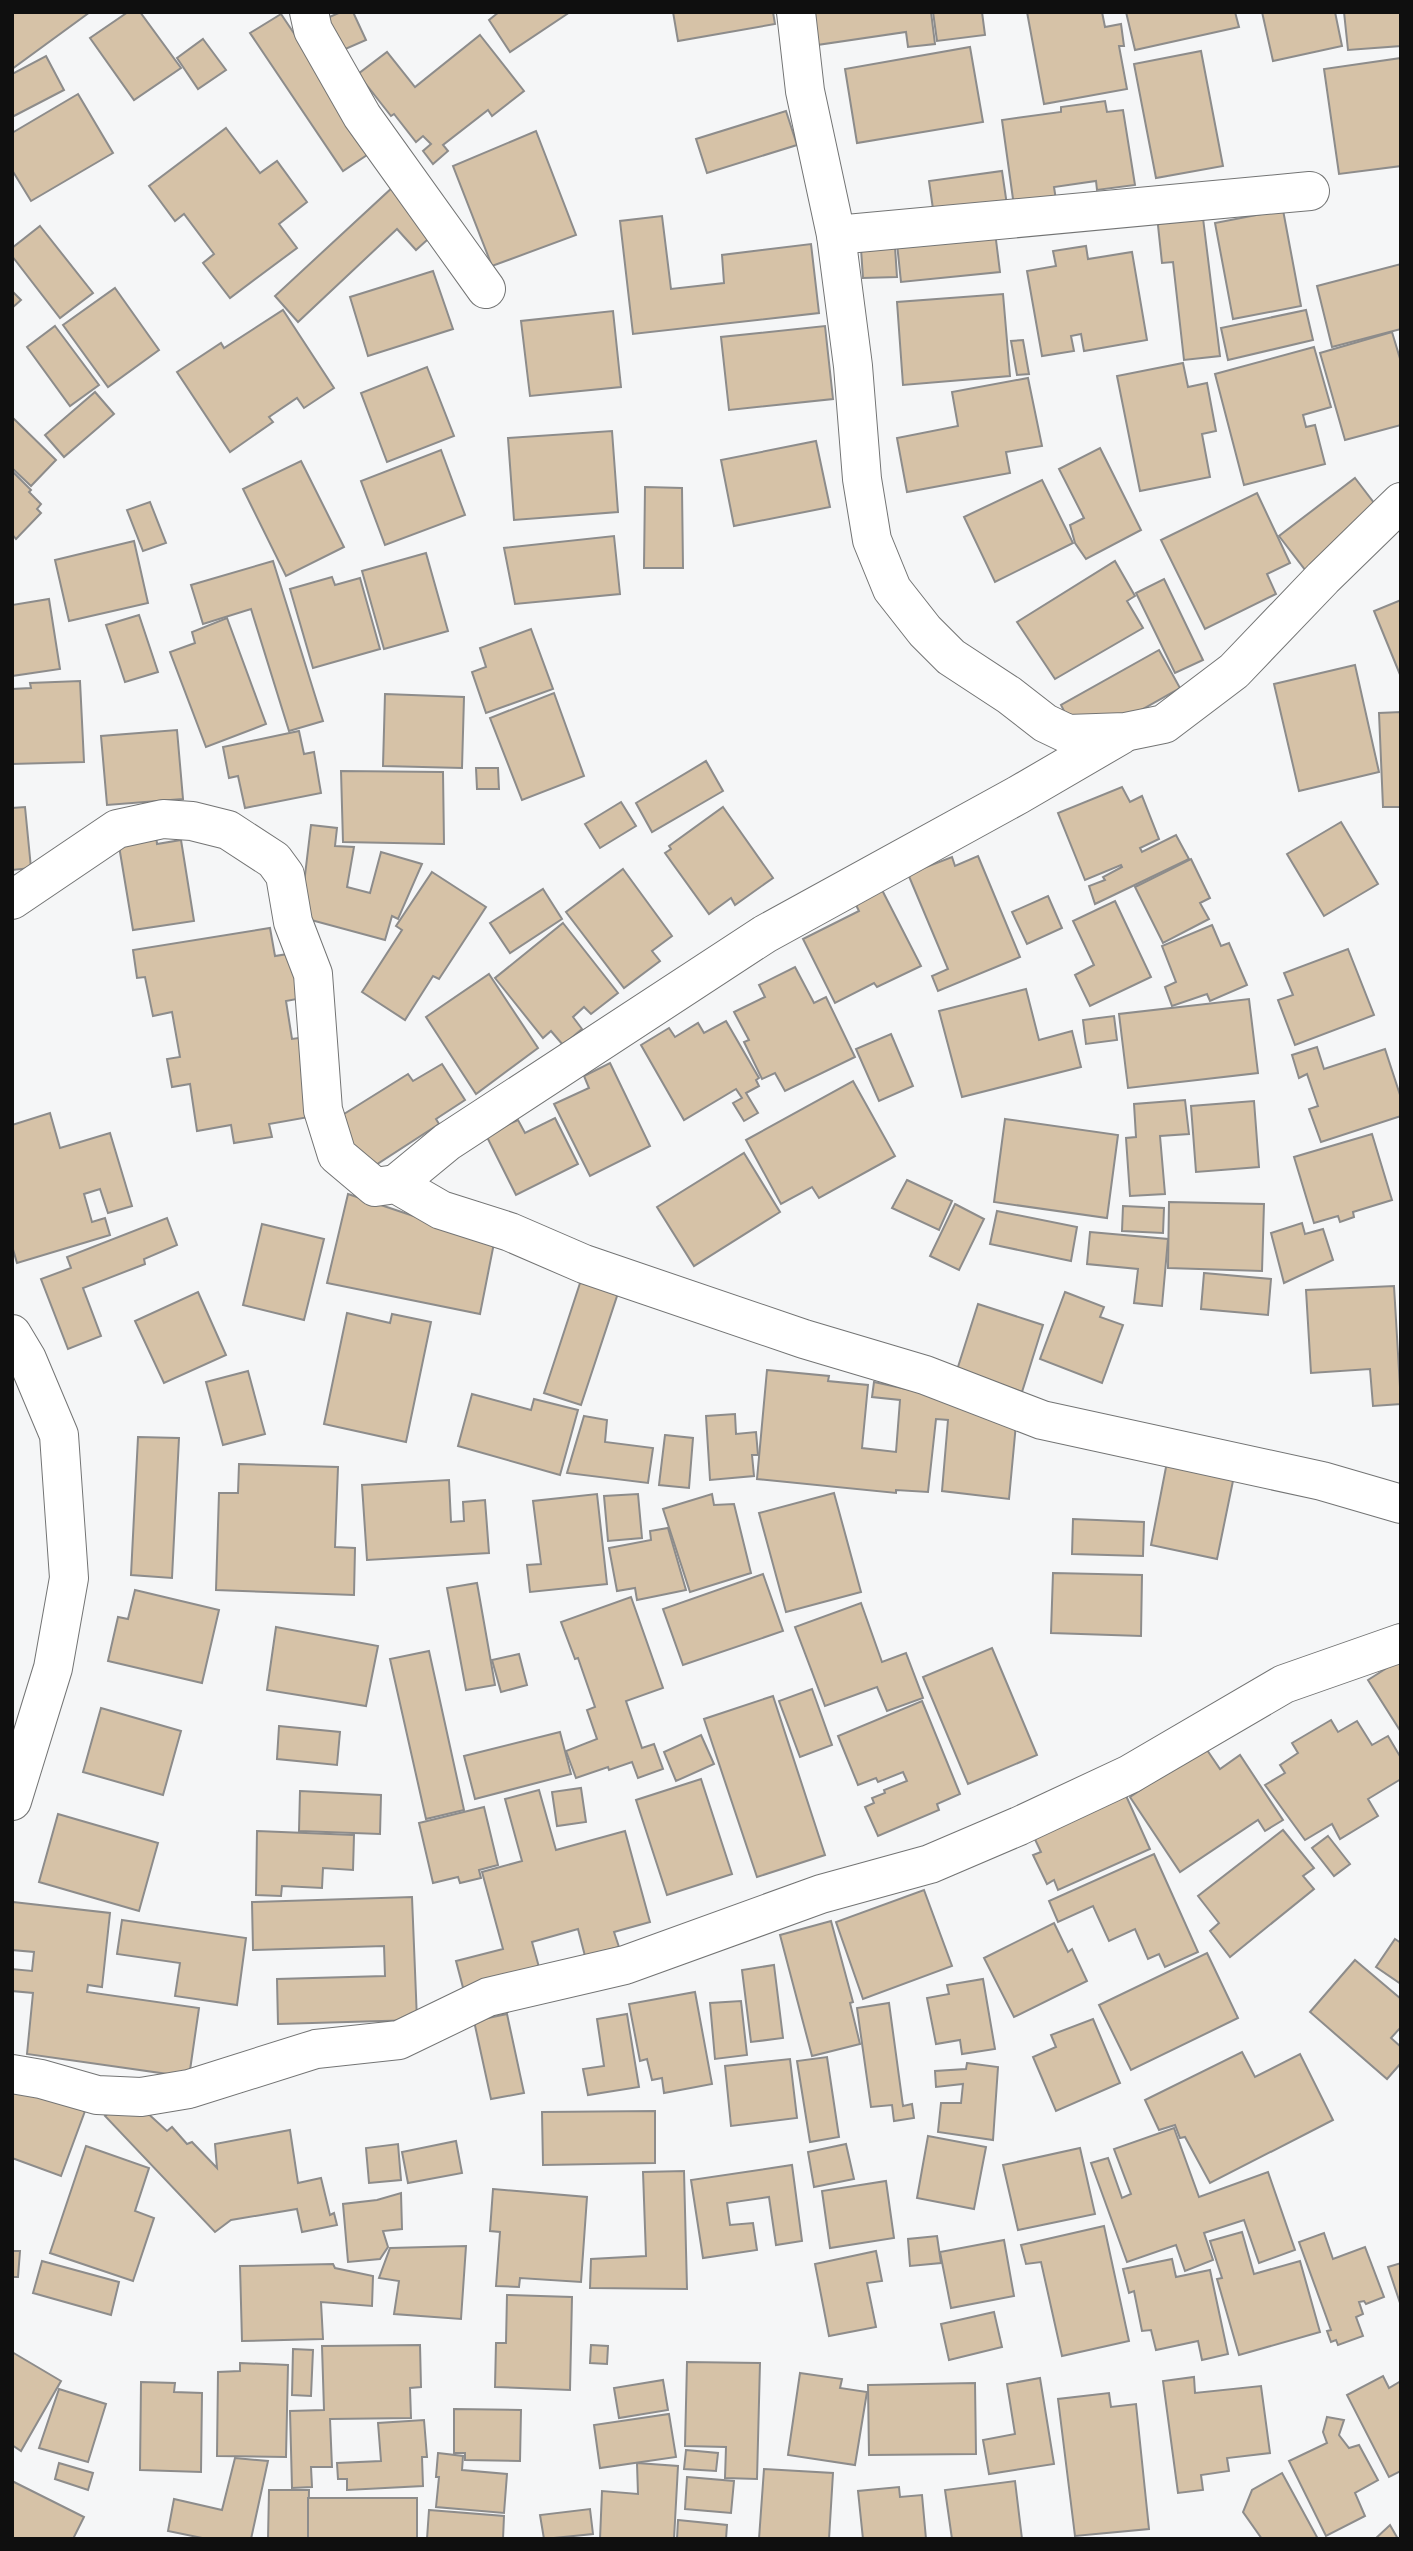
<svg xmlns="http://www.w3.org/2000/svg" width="1413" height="2551" viewBox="0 0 1413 2551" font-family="'Noto Sans',sans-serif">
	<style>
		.building { fill: #d6c2a7; stroke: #8d8c8b; stroke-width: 2 }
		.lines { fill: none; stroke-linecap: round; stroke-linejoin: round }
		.minor-casing { stroke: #737474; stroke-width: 40 }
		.major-casing { stroke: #737474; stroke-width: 40 }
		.minor { stroke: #fff; stroke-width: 38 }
		.major { stroke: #fff; stroke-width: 38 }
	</style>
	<rect width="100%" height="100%" fill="#f5f6f7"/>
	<g class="building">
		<polygon points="12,12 90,12 12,69"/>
		<polygon points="128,12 140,12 181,68 134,100 90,38"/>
		<polygon points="341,12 353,12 366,40 334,54 320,21"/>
		<polygon points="499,12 570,12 510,52 489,20"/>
		<polygon points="673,12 773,12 775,24 678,41"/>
		<polygon points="813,12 931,12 935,44 908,47 906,32 817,45"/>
		<polygon points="933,12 982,12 985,35 937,41"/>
		<polygon points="1027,12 1102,12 1105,27 1121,24 1124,46 1119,46 1127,89 1044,104"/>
		<polygon points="1126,12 1235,12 1239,27 1135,50"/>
		<polygon points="1262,12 1335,12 1342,46 1273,61"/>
		<polygon points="1344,12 1401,12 1401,46 1348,50"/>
		<polygon points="281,14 373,151 343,171 250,33"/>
		<polygon points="480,35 524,91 492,116 488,110 443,145 448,151 433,164 423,151 431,144 423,136 416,142 394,114 391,116 358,74 387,52 415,87"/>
		<polygon points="203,39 226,70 198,89 177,58"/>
		<polygon points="970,47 983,122 857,143 845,69"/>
		<polygon points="1201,51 1223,166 1156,178 1134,64"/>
		<polygon points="46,56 64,90 12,117 12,74"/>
		<polygon points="1401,58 1401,166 1339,174 1324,69"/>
		<polygon points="78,94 113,153 31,201 12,170 12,133"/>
		<polygon points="1105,101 1107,112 1123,110 1135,185 1097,190 1096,181 1054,187 1056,200 1014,206 1002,120 1061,112 1061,107"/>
		<polygon points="786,111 797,145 707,173 696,139"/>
		<polygon points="226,128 260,173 277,161 307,202 279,224 297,248 230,298 203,263 214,254 184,214 175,221 149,186"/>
		<polygon points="536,131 576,235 492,266 453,166"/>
		<polygon points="1002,171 1008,212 935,223 929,181"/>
		<polygon points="394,186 437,231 416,250 397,229 298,322 275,296"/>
		<polygon points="1202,210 1220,356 1184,360 1173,262 1162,263 1157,216"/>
		<polygon points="1283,210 1301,306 1233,319 1215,223"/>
		<polygon points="662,216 671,289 724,283 722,255 811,244 819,313 633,334 620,221"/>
		<polygon points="994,224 1000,272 901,282 896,234"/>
		<polygon points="40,226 93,293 60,318 12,256 12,248"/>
		<polygon points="1086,246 1088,259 1132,252 1147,340 1084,351 1081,334 1071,336 1074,351 1042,356 1027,271 1056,266 1053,251"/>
		<polygon points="895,247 897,277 863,278 861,249"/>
		<polygon points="1401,264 1401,329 1332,347 1317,286"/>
		<polygon points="433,271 453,329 368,356 350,297"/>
		<polygon points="115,288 159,350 108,387 63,325"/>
		<polygon points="12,291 21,300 12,308"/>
		<polygon points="1003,294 1010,376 903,385 897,302"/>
		<polygon points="283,310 334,388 304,408 297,398 269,417 273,422 230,452 177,372 221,343 224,348"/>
		<polygon points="1306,310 1313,340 1228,360 1221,328"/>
		<polygon points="613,311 621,387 530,396 521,321"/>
		<polygon points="55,326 99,385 70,406 27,347"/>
		<polygon points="825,326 833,399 729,410 721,337"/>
		<polygon points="1392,332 1401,362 1401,425 1345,440 1320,353"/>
		<polygon points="1023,340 1029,374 1017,375 1011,341"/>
		<polygon points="1314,347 1331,407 1303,415 1306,427 1315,425 1325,464 1244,485 1215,374"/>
		<polygon points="1183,363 1188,387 1207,383 1216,431 1202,434 1210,477 1140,491 1117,376"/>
		<polygon points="427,367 454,436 387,462 361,393"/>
		<polygon points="1028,378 1042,446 1006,452 1010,473 907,492 897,438 958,426 952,392"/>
		<polygon points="95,392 114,414 64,457 45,435"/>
		<polygon points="12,417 56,460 31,486 12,468"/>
		<polygon points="612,431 618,512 514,520 508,438"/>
		<polygon points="816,441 830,507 734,526 721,460"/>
		<polygon points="1100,448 1141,530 1086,559 1075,543 1070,525 1084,518 1059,469"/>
		<polygon points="441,450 465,515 385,545 361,481"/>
		<polygon points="301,461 344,547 286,576 243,489"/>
		<polygon points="12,471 31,490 29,492 41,504 37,509 41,513 16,539 12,534"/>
		<polygon points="1355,478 1381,512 1306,571 1279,536"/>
		<polygon points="1042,480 1073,543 995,582 964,517"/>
		<polygon points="645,487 682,488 683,568 644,568"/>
		<polygon points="1257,493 1290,563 1267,574 1276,594 1205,629 1161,540"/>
		<polygon points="150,502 166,543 143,551 127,510"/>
		<polygon points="614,536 620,594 515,604 504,548"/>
		<polygon points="134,541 148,603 69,621 55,560"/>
		<polygon points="426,553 448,631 384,649 362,571"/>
		<polygon points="273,561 323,721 289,731 251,609 203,624 191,585"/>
		<polygon points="1115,561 1135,596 1127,601 1143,628 1055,679 1017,622"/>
		<polygon points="332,577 335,585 360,578 380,649 313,668 290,589"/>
		<polygon points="1164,579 1203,660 1175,673 1136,593"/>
		<polygon points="49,599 60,669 12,676 12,605"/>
		<polygon points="1401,600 1401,677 1374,611"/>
		<polygon points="139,615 158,672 125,682 106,625"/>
		<polygon points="227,618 266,724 206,747 170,652 195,643 192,632"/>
		<polygon points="531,629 553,689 486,713 472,672 486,667 480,648"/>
		<polygon points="1159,650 1180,688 1102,732 1066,715 1061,705"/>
		<polygon points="1355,665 1379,772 1299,791 1274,684"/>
		<polygon points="80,681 84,762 12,764 12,689 31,688 30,683"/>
		<polygon points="554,693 584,776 522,800 490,718"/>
		<polygon points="385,694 464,697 462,768 383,766"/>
		<polygon points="1401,712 1401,807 1383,807 1379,713"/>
		<polygon points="177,730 183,799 107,805 101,736"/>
		<polygon points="299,731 304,754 314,752 321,793 245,808 238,776 229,778 223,747"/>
		<polygon points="706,761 723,791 652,832 636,803"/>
		<polygon points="476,768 498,768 499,789 477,789"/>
		<polygon points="341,771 443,772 444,844 343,842"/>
		<polygon points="1122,787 1130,802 1142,796 1159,839 1140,848 1142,852 1176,835 1189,859 1095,904 1089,886 1105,880 1103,877 1122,867 1121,865 1085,880 1058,813"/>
		<polygon points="621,802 636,826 600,848 585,824"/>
		<polygon points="25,807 31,868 12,870 12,808"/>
		<polygon points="723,807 773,878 735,905 731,898 709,914 665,853 671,849 669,846"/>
		<polygon points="1341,822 1378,884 1324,916 1287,854"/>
		<polygon points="311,825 337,828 335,846 354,847 347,887 370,893 381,852 422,864 398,919 392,916 385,940 300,917"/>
		<polygon points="156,834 157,844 181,840 194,921 133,930 118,840"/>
		<polygon points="978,856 1020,957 938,991 932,976 948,969 908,874 952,857 955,866"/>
		<polygon points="1191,859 1210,898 1200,903 1209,919 1163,943 1135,887"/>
		<polygon points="623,869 672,936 652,951 660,961 624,988 566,912"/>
		<polygon points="432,872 486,907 439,979 433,976 405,1020 362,992 402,930 396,926"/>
		<polygon points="881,888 921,966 877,987 874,983 835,1003 803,939 859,911 854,901"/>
		<polygon points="543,889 562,919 510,953 490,923"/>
		<polygon points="1048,896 1062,928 1027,944 1012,912"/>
		<polygon points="1115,901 1151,977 1090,1006 1075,975 1094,965 1073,921"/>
		<polygon points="563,923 618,993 591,1014 584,1007 573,1017 582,1029 563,1045 551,1031 543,1038 495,978"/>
		<polygon points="1212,925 1221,946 1229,943 1247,985 1210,1001 1207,994 1172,1006 1165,987 1176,982 1162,946"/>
		<polygon points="270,928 275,956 294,953 302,998 286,1001 292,1039 307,1037 309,1117 269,1124 272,1137 234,1143 231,1125 197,1131 190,1084 172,1087 167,1059 180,1057 172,1012 153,1016 145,977 137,978 133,950"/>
		<polygon points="1348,949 1374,1015 1295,1045 1278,1000 1293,995 1284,973"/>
		<polygon points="795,967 814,1003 826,997 855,1057 785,1091 775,1073 762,1079 744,1042 749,1040 734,1012 765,997 759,985"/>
		<polygon points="489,974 538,1048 476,1094 426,1017"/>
		<polygon points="1026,989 1039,1040 1072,1031 1081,1067 962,1097 939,1011"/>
		<polygon points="1249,999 1258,1073 1128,1088 1119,1014"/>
		<polygon points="1114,1016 1117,1040 1086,1044 1083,1020"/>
		<polygon points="726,1021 759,1078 756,1080 759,1086 746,1093 758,1113 744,1121 733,1103 742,1098 736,1089 684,1120 641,1045 669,1028 675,1037 698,1023 704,1033"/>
		<polygon points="891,1034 913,1086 879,1101 856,1049"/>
		<polygon points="1317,1047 1324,1069 1385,1049 1401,1098 1401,1116 1321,1142 1309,1109 1318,1106 1307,1074 1299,1078 1292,1055"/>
		<polygon points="610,1063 650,1146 590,1176 554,1104 589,1088 584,1076"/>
		<polygon points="442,1064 465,1100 436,1119 439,1124 368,1170 336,1119 408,1074 413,1081"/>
		<polygon points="853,1081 895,1156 819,1198 812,1187 781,1204 746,1140"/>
		<polygon points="1185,1100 1189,1134 1160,1136 1165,1194 1130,1196 1126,1138 1136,1137 1134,1104"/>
		<polygon points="1254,1101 1259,1167 1196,1172 1191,1106"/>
		<polygon points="50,1113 60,1148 110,1133 132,1206 108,1213 100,1189 84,1194 92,1222 105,1218 110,1235 17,1263 12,1246 12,1125"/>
		<polygon points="555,1118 578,1164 516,1195 486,1135 518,1120 525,1133"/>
		<polygon points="1005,1119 1118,1135 1107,1218 994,1202"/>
		<polygon points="1372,1134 1392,1200 1353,1212 1354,1217 1340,1222 1338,1216 1314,1223 1294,1157"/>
		<polygon points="744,1153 780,1212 694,1266 657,1207"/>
		<polygon points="907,1180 952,1201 939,1230 892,1208"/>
		<polygon points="348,1194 494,1243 480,1314 327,1283"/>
		<polygon points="1169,1202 1264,1204 1262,1271 1168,1268"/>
		<polygon points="955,1204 984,1219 959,1270 930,1256"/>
		<polygon points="1123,1206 1164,1208 1163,1233 1122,1231"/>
		<polygon points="997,1211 1077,1227 1071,1261 990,1244"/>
		<polygon points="167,1218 177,1245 144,1259 145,1264 83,1288 101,1336 68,1349 41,1279 71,1268 67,1257"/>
		<polygon points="1302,1223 1305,1234 1323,1229 1333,1260 1284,1283 1271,1233"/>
		<polygon points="262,1224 324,1239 304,1320 243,1305"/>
		<polygon points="1090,1232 1168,1239 1162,1306 1134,1303 1138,1269 1087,1264"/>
		<polygon points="1204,1273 1271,1279 1268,1315 1201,1309"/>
		<polygon points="583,1274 620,1287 581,1405 544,1393"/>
		<polygon points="1394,1286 1401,1404 1373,1406 1370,1369 1311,1373 1306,1290"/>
		<polygon points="198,1292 226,1355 164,1383 135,1321"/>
		<polygon points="1065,1292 1104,1307 1100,1317 1123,1325 1102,1383 1040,1359"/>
		<polygon points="978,1304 1043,1325 1022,1392 957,1370"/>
		<polygon points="347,1313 390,1323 392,1314 431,1322 406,1442 324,1424"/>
		<polygon points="767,1370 829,1376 828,1381 868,1385 862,1448 896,1452 900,1400 872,1397 874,1382 1017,1413 1009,1499 942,1491 948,1420 936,1419 928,1492 896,1490 896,1493 757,1479"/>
		<polygon points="248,1371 265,1434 223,1445 206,1382"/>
		<polygon points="472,1394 531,1410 534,1399 578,1410 560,1475 458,1446"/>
		<polygon points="735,1414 736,1434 756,1432 758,1455 752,1455 754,1476 710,1480 706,1416"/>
		<polygon points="584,1416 607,1420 605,1442 653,1448 648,1483 567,1473"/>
		<polygon points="665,1435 693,1438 689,1488 659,1485"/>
		<polygon points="138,1437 179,1438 172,1578 131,1575"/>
		<polygon points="1167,1462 1234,1476 1217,1559 1151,1545"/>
		<polygon points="239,1464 338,1467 335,1547 355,1548 354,1595 216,1590 219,1493 238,1493"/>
		<polygon points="449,1480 451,1522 464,1521 463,1502 485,1500 489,1553 367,1560 362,1485"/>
		<polygon points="834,1493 861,1592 786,1612 759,1513"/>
		<polygon points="597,1494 607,1584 530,1592 527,1565 541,1564 533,1501"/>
		<polygon points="638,1494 642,1538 608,1541 604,1496"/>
		<polygon points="712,1494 714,1505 734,1504 751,1573 690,1592 663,1509"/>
		<polygon points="1073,1519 1144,1522 1143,1556 1072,1554"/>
		<polygon points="668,1528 686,1590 637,1600 635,1588 617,1591 609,1548 651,1540 650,1531"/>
		<polygon points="1053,1573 1142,1575 1141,1636 1051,1633"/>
		<polygon points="763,1574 783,1631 683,1665 663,1609"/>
		<polygon points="477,1583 495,1685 466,1690 447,1588"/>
		<polygon points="135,1590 219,1610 202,1683 108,1661 118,1617 128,1619"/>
		<polygon points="631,1597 663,1688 626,1701 642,1748 654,1744 663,1769 638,1778 632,1762 609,1770 608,1767 576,1778 566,1751 597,1739 587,1710 595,1707 578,1658 575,1659 561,1622"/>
		<polygon points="861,1603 882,1662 906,1653 923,1698 887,1711 877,1687 825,1706 795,1627"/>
		<polygon points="276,1627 378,1646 366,1706 267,1690"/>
		<polygon points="992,1648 1037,1755 968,1784 923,1677"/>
		<polygon points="429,1651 464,1810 426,1819 390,1659"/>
		<polygon points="519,1654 527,1685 501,1692 492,1660"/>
		<polygon points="1401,1659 1401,1732 1368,1680"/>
		<polygon points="812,1689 832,1745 800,1757 779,1701"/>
		<polygon points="773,1696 825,1855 757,1877 704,1719"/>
		<polygon points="922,1701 960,1794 937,1804 939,1810 878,1836 865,1807 874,1803 872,1798 885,1793 884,1790 907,1781 903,1772 878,1782 876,1778 858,1785 838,1736"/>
		<polygon points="101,1708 181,1731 163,1795 83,1772"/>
		<polygon points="1331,1720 1338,1732 1357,1721 1372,1745 1388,1736 1401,1758 1401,1779 1368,1799 1378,1816 1340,1839 1332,1824 1305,1840 1265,1785 1285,1773 1280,1765 1298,1753 1292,1743"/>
		<polygon points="279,1726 340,1732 337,1765 277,1759"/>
		<polygon points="560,1732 571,1774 475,1799 464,1756"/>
		<polygon points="701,1735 714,1764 676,1781 664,1752"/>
		<polygon points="1205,1747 1220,1769 1240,1755 1283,1820 1265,1831 1258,1820 1180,1872 1130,1797"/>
		<polygon points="701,1779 732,1874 667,1895 636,1800"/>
		<polygon points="581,1788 586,1822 557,1826 552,1792"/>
		<polygon points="1123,1789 1150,1849 1058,1890 1054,1880 1047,1884 1033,1855 1041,1852 1031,1831"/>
		<polygon points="539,1790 556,1850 625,1831 650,1922 614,1932 619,1947 585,1956 578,1929 532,1942 542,1978 466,1999 456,1961 503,1949 482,1872 522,1861 505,1799"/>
		<polygon points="300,1791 381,1795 380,1834 299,1831"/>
		<polygon points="484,1807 498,1865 479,1870 481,1878 460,1883 458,1877 433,1883 419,1823"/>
		<polygon points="58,1814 158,1843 139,1911 39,1882"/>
		<polygon points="1283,1830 1314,1868 1303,1876 1314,1889 1230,1957 1210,1931 1219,1923 1198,1896"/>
		<polygon points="257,1831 354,1835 353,1870 323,1868 322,1888 282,1886 281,1896 256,1895"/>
		<polygon points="1328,1836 1350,1864 1334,1876 1312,1848"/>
		<polygon points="1154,1854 1198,1952 1165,1967 1159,1954 1148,1959 1135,1929 1109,1941 1093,1906 1058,1922 1049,1901"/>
		<polygon points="924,1890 952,1966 863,1999 836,1922"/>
		<polygon points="412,1897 417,2020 278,2024 277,1979 385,1976 384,1946 253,1950 252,1902"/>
		<polygon points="13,1902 110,1913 102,1987 88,1985 87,1992 199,2008 189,2077 27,2054 33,1993 12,1991 12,1969 32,1971 34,1952 12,1950"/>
		<polygon points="122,1920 246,1938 237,2005 175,1996 180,1963 117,1954"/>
		<polygon points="831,1921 853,2002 850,2003 860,2044 812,2056 780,1935"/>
		<polygon points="1054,1923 1068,1952 1072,1949 1087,1981 1014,2017 984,1958"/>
		<polygon points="1395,1939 1401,1943 1401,1984 1376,1967"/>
		<polygon points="1207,1953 1238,2018 1131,2070 1099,2005"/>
		<polygon points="1355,1960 1401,1999 1401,2027 1391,2038 1401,2047 1401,2063 1387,2079 1310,2012"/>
		<polygon points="774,1965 783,2038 751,2042 742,1970"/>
		<polygon points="983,1979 995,2049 962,2054 960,2040 936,2044 927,1998 949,1994 947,1985"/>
		<polygon points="695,1992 712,2084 664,2093 662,2078 652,2080 647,2059 640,2061 629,2004"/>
		<polygon points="741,2001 747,2055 715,2059 710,2003"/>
		<polygon points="889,2003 903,2106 912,2104 914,2118 894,2121 892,2105 871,2107 857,2008"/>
		<polygon points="507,2014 524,2093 491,2099 474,2021"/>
		<polygon points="627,2014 639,2087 588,2095 583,2069 604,2066 597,2019"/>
		<polygon points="1093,2019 1120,2083 1056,2111 1033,2057 1056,2047 1051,2035"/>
		<polygon points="1242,2052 1255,2077 1300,2054 1333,2120 1210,2183 1185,2137 1180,2138 1175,2125 1159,2130 1145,2100"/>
		<polygon points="827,2057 839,2137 810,2142 797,2061"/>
		<polygon points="790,2059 797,2118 731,2126 725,2066"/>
		<polygon points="967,2063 998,2067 993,2140 938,2132 941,2103 961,2103 963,2084 936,2087 935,2071 966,2069"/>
		<polygon points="12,2077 85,2111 61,2176 12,2158"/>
		<polygon points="117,2107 143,2109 167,2131 172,2127 187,2144 192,2142 217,2168 215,2144 290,2130 298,2183 321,2178 330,2215 334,2213 337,2225 302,2232 297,2209 231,2220 215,2232 105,2116"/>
		<polygon points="655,2111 655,2163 543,2165 542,2112"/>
		<polygon points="1174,2128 1199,2197 1268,2172 1295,2250 1259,2263 1244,2220 1204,2233 1213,2260 1185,2271 1176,2245 1127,2262 1091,2163 1108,2158 1122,2198 1131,2194 1114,2149"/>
		<polygon points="928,2136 986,2147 974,2209 917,2198"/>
		<polygon points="456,2141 462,2173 408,2183 402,2152"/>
		<polygon points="398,2144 401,2180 369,2183 366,2148"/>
		<polygon points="846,2144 854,2179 814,2187 808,2152"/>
		<polygon points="86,2146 149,2168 135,2211 154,2218 133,2281 50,2253"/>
		<polygon points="1080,2148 1095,2214 1018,2230 1003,2165"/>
		<polygon points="792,2165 802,2241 776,2245 769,2197 727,2203 730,2225 753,2223 757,2250 703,2258 691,2180"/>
		<polygon points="684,2171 687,2289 590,2288 591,2259 646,2256 643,2172"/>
		<polygon points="886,2181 894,2238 830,2248 822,2191"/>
		<polygon points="493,2189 587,2197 581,2282 520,2278 519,2287 496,2286 500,2232 490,2231"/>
		<polygon points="401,2193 402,2229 383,2231 388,2247 380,2259 348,2262 343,2204 377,2200"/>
		<polygon points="1104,2226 1129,2341 1062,2356 1041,2262 1026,2264 1021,2245"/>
		<polygon points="1242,2232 1254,2274 1300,2261 1320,2332 1239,2355 1217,2279 1222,2278 1210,2241"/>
		<polygon points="1324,2233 1333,2259 1365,2247 1384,2297 1366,2304 1364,2301 1359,2302 1363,2314 1356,2317 1363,2336 1338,2345 1336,2340 1331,2342 1327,2331 1331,2330 1299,2242"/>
		<polygon points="937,2236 941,2263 910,2266 908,2239"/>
		<polygon points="1004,2240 1014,2296 951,2308 940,2252"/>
		<polygon points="466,2246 461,2319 394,2314 399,2281 379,2278 390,2248"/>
		<polygon points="12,2251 20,2251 18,2277 12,2277"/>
		<polygon points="876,2251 882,2281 867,2283 876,2327 829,2336 815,2264"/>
		<polygon points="1172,2259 1176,2277 1210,2270 1228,2354 1202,2360 1198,2341 1156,2350 1151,2330 1142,2331 1134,2291 1129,2293 1123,2269"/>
		<polygon points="42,2261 119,2282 111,2315 33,2293"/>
		<polygon points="1401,2263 1401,2306 1388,2267"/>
		<polygon points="333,2264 335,2268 373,2276 372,2306 321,2302 323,2339 242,2341 240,2266"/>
		<polygon points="507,2295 572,2297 570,2390 495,2387 496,2343 506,2343"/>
		<polygon points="994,2312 1002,2347 949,2360 941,2324"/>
		<polygon points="420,2345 421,2387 410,2388 411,2418 330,2419 332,2467 311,2467 312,2487 292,2488 290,2411 324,2410 322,2346"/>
		<polygon points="591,2345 608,2346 607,2364 590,2363"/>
		<polygon points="293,2349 313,2350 311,2396 292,2395"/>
		<polygon points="12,2352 61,2381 21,2451 12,2445"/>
		<polygon points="687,2362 760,2363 757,2479 725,2478 726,2447 685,2446"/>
		<polygon points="240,2363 288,2365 286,2457 217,2456 218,2372 240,2371"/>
		<polygon points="800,2373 842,2379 840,2388 867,2392 855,2465 788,2455"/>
		<polygon points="1383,2376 1389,2388 1401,2381 1401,2471 1389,2477 1347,2395"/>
		<polygon points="1194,2377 1195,2393 1261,2386 1270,2453 1227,2458 1229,2471 1201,2475 1203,2490 1178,2493 1163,2381"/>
		<polygon points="1040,2378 1054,2464 989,2474 983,2440 1015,2434 1007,2384"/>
		<polygon points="663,2380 668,2410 619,2418 614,2388"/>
		<polygon points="141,2382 175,2383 174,2392 202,2393 201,2472 140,2470"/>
		<polygon points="975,2383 976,2454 869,2455 868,2385"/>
		<polygon points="59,2389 106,2404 88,2462 39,2448"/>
		<polygon points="1109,2393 1111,2407 1136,2404 1149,2529 1075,2536 1058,2399"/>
		<polygon points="454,2409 521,2410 520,2461 465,2460 465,2453 454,2453"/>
		<polygon points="669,2414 676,2457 600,2468 594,2425"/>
		<polygon points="1327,2417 1344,2420 1339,2435 1349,2448 1359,2445 1378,2480 1355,2493 1365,2516 1326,2536 1289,2461 1327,2443 1323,2432"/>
		<polygon points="424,2420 427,2457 422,2457 423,2486 347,2490 347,2479 338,2479 337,2463 381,2461 378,2423"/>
		<polygon points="686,2450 718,2453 716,2471 684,2469"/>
		<polygon points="438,2453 463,2456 462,2470 507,2474 504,2513 436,2507 439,2477 436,2477"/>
		<polygon points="235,2458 268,2461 251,2539 207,2539 168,2531 174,2499 222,2510"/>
		<polygon points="59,2463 93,2473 88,2490 55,2479"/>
		<polygon points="637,2463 678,2466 674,2539 600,2539 602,2491 638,2494"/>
		<polygon points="764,2469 833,2473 829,2539 759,2539"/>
		<polygon points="1282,2473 1318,2539 1262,2539 1243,2512 1252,2490"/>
		<polygon points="687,2477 734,2481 731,2513 685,2509"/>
		<polygon points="12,2481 84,2517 73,2539 12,2539"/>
		<polygon points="1015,2481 1022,2539 952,2539 945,2490"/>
		<polygon points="899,2487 900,2497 922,2495 926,2539 863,2539 858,2491"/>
		<polygon points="269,2490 309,2490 308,2539 268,2539"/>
		<rect x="308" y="2498" width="109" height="41"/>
		<polygon points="590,2509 593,2534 544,2539 540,2515"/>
		<polygon points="429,2510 504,2516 503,2539 427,2539"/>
		<polygon points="678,2520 727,2525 726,2539 677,2539"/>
		<polygon points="1390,2525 1398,2539 1375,2539"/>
	</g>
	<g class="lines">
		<g class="minor-casing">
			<g id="minor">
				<polyline points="309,12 313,30 362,116 486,289"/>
				<polyline points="796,12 805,91 836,235 853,366 862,479 872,540 892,589 925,631 951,657 1009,695 1045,723 1068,734 1125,732 1164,724 1234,671 1323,578 1401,502"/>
				<polyline points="836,235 1310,191"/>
				<polyline points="12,900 117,829 163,819 192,821 228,830 274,860 285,875 293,922 313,974 323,1110 337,1155 375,1187 396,1184 441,1210 510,1232 584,1264 804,1339 925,1375 1042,1420 1322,1481 1401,1504"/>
				<polyline points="396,1184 447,1142 765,934 1018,795 1121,735"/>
				<polyline points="12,2074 41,2079 97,2095 141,2097 189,2089 316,2049 399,2040 488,1997 625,1965 821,1894 930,1864 1019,1826 1130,1774 1284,1684 1401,1643"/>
			</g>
		</g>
		<g class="major-casing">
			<polyline id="major" points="12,1334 27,1359 59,1435 69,1578 53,1668 12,1801"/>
		</g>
		<use href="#minor" class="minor"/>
		<use href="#major" class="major"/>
	</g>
	<rect width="1413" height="2551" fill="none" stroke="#0f0f0f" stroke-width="28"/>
</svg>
